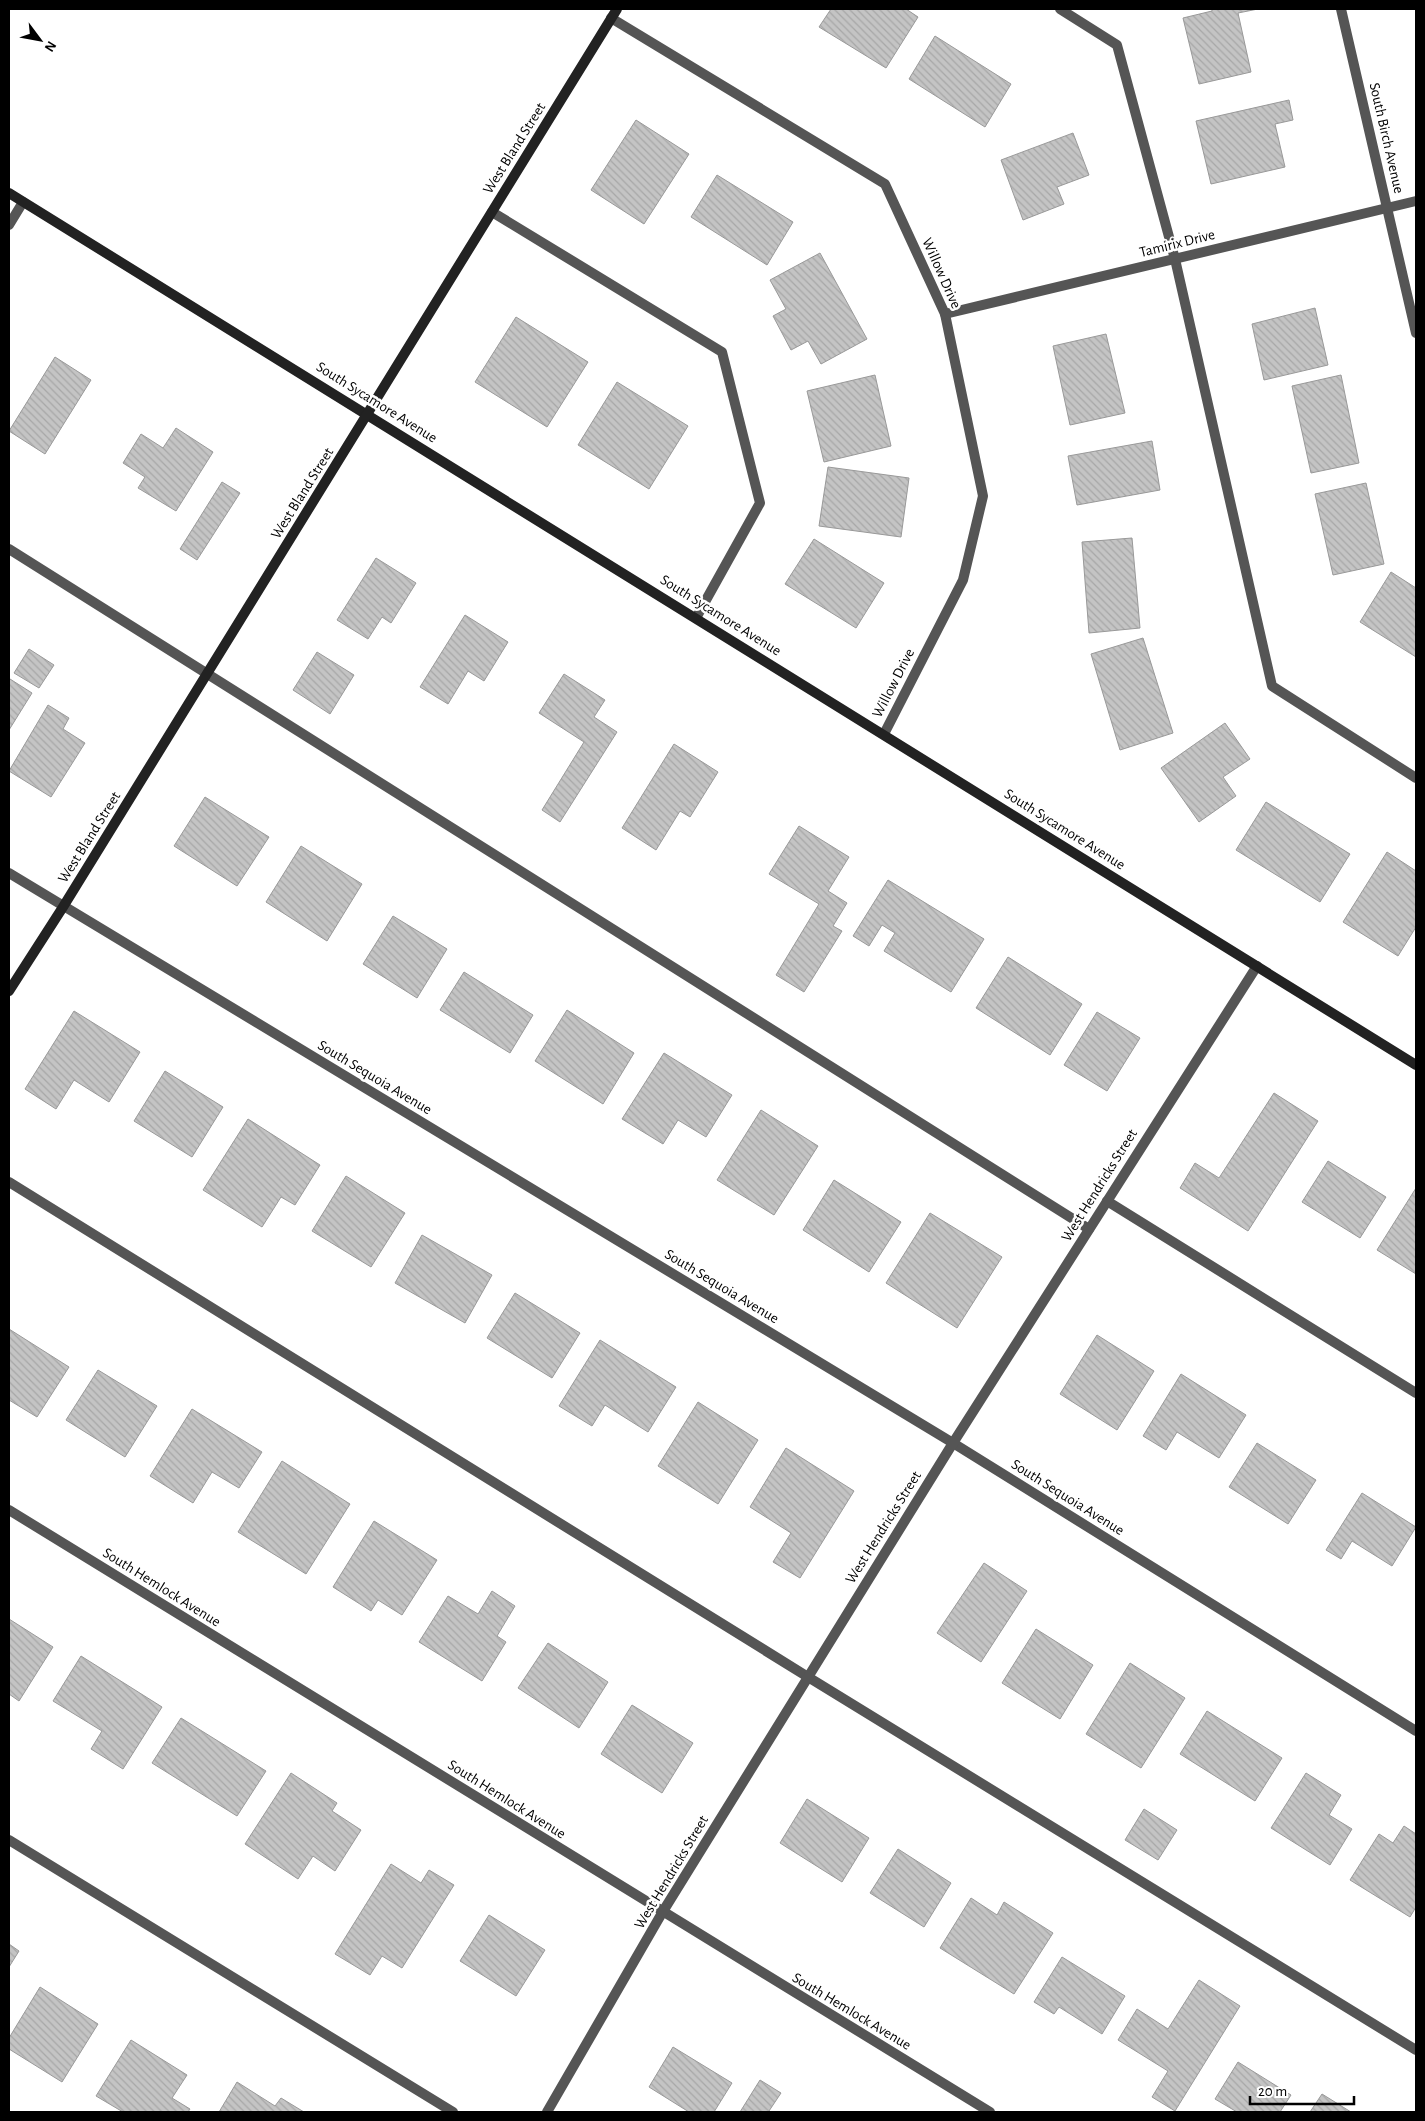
<svg xmlns="http://www.w3.org/2000/svg" width="1425" height="2121" viewBox="0 0 1425 2121" font-family="'Alegreya Sans',sans-serif">
	<style>
		.building { fill: url(#building-back-hatch); stroke: #999 }
		.lines { fill: none; stroke-linecap: round; stroke-linejoin: round }
		.lane { stroke: #555; stroke-width: 10 }
		.street { stroke: #555; stroke-width: 10 }
		.secondary { stroke: #222; stroke-width: 10 }
		.labels { text-anchor: middle; stroke-width: 5; stroke-linejoin: round; paint-order: stroke }
		.street-label { font-size: 15px; fill: #000; stroke: #fff }
	</style>
	<defs>
		<pattern id="building-back-hatch" width="6" height="6" patternUnits="userSpaceOnUse" patternTransform="scale(1.25)"><rect width="6" height="6" fill="#c4c4c4"/><path d="M-1 5l2 2M0 0l6 6M5-1l2 2" fill="none" stroke="#a7a7a7"/></pattern>
	</defs>
	<rect width="100%" height="100%" fill="#fff"/>
	<g class="building">
		<polygon points="831,9 906,9 918,17 886,68 819,27"/>
		<polygon points="1212,9 1258,9 1238,13 1251,72 1199,84 1183,18 1212,11"/>
		<polygon points="935,36 1011,84 985,127 909,79"/>
		<polygon points="1289,100 1293,120 1275,124 1285,167 1211,184 1196,121"/>
		<polygon points="636,120 689,154 644,224 591,190"/>
		<polygon points="1073,133 1089,175 1057,187 1064,204 1023,220 1001,160"/>
		<polygon points="717,175 793,222 767,265 691,217"/>
		<polygon points="820,253 867,339 821,364 808,341 791,350 773,316 786,309 770,280"/>
		<polygon points="1315,308 1328,365 1264,380 1252,324"/>
		<polygon points="516,317 588,362 547,427 475,382"/>
		<polygon points="1106,334 1125,413 1070,425 1053,346"/>
		<polygon points="55,357 91,380 45,454 9,431"/>
		<polygon points="875,375 891,446 824,462 807,391"/>
		<polygon points="1341,375 1359,463 1311,473 1292,386"/>
		<polygon points="617,382 688,426 649,489 578,445"/>
		<polygon points="176,428 213,452 176,511 138,488 145,477 123,463 141,434 163,448"/>
		<polygon points="1152,441 1160,490 1077,505 1068,456"/>
		<polygon points="828,467 909,478 901,537 819,526"/>
		<polygon points="222,482 240,493 197,560 180,549"/>
		<polygon points="1366,483 1384,564 1333,575 1315,494"/>
		<polygon points="1132,538 1140,628 1089,633 1082,542"/>
		<polygon points="814,539 884,583 856,628 785,584"/>
		<polygon points="376,558 416,583 391,623 382,617 368,639 337,620"/>
		<polygon points="1391,572 1416,588 1416,657 1360,622"/>
		<polygon points="465,615 508,642 484,681 468,671 448,704 420,687"/>
		<polygon points="1143,638 1173,733 1120,750 1091,654"/>
		<polygon points="29,649 54,665 39,688 14,673"/>
		<polygon points="317,652 354,675 330,714 293,690"/>
		<polygon points="564,674 605,700 594,717 617,732 560,822 542,810 584,742 539,713"/>
		<polygon points="10,679 32,693 9,730 9,681"/>
		<polygon points="48,705 69,718 63,729 85,743 51,797 9,771"/>
		<polygon points="1225,723 1250,759 1223,777 1236,796 1199,822 1161,768"/>
		<polygon points="674,744 718,772 690,817 680,811 656,850 622,828"/>
		<polygon points="205,797 269,837 237,886 174,846"/>
		<polygon points="1266,802 1350,854 1320,902 1236,850"/>
		<polygon points="799,826 849,857 828,891 847,903 833,926 842,931 804,992 776,975 819,904 769,874"/>
		<polygon points="301,846 362,884 327,941 266,902"/>
		<polygon points="1387,852 1416,871 1416,927 1398,956 1343,922"/>
		<polygon points="888,880 984,939 951,992 884,951 895,933 882,925 869,946 853,936"/>
		<polygon points="393,916 447,949 417,998 363,964"/>
		<polygon points="1008,957 1082,1004 1050,1055 976,1008"/>
		<polygon points="464,972 533,1015 510,1053 440,1010"/>
		<polygon points="567,1010 634,1053 603,1104 535,1061"/>
		<polygon points="74,1011 140,1052 109,1102 74,1080 56,1109 25,1089"/>
		<polygon points="1097,1012 1140,1038 1107,1091 1064,1065"/>
		<polygon points="664,1053 732,1095 706,1137 678,1120 663,1144 622,1119"/>
		<polygon points="165,1071 223,1107 192,1157 134,1121"/>
		<polygon points="1274,1093 1318,1121 1248,1231 1180,1188 1195,1163 1219,1178"/>
		<polygon points="761,1110 818,1146 774,1215 717,1180"/>
		<polygon points="248,1119 320,1165 295,1205 281,1197 262,1227 203,1190"/>
		<polygon points="1328,1161 1386,1197 1360,1238 1302,1202"/>
		<polygon points="346,1176 405,1213 371,1267 312,1231"/>
		<polygon points="834,1180 901,1222 869,1272 803,1230"/>
		<polygon points="1416,1188 1416,1274 1377,1250"/>
		<polygon points="930,1213 1002,1257 957,1328 886,1283"/>
		<polygon points="422,1235 492,1275 465,1323 395,1283"/>
		<polygon points="515,1293 580,1333 552,1378 487,1338"/>
		<polygon points="9,1329 69,1367 37,1417 9,1400"/>
		<polygon points="1097,1335 1154,1371 1117,1430 1060,1394"/>
		<polygon points="600,1340 676,1387 648,1432 605,1405 592,1426 559,1406"/>
		<polygon points="98,1370 157,1406 125,1457 66,1420"/>
		<polygon points="1181,1374 1246,1415 1219,1458 1177,1432 1166,1450 1143,1436"/>
		<polygon points="698,1402 758,1440 718,1504 658,1466"/>
		<polygon points="192,1409 262,1452 239,1488 212,1472 193,1503 150,1476"/>
		<polygon points="1257,1443 1316,1480 1288,1524 1229,1487"/>
		<polygon points="786,1448 854,1491 800,1578 773,1562 791,1533 750,1507"/>
		<polygon points="282,1461 350,1504 306,1574 238,1532"/>
		<polygon points="1362,1493 1416,1527 1392,1566 1352,1541 1341,1559 1326,1550"/>
		<polygon points="374,1521 437,1560 402,1615 378,1600 371,1611 333,1587"/>
		<polygon points="984,1563 1027,1591 981,1662 937,1633"/>
		<polygon points="492,1591 515,1606 497,1636 506,1642 482,1681 419,1642 448,1596 478,1614"/>
		<polygon points="9,1619 53,1647 19,1701 9,1694"/>
		<polygon points="1036,1629 1093,1665 1060,1719 1002,1683"/>
		<polygon points="548,1643 608,1682 579,1728 518,1688"/>
		<polygon points="81,1656 162,1707 123,1769 91,1749 102,1731 53,1701"/>
		<polygon points="1130,1663 1185,1698 1141,1768 1086,1734"/>
		<polygon points="632,1705 693,1743 662,1793 601,1754"/>
		<polygon points="1207,1711 1282,1758 1255,1801 1180,1754"/>
		<polygon points="181,1718 266,1771 237,1816 152,1763"/>
		<polygon points="291,1773 337,1803 332,1811 361,1830 335,1871 313,1856 298,1879 245,1844"/>
		<polygon points="1306,1773 1341,1795 1329,1815 1352,1829 1330,1865 1271,1828"/>
		<polygon points="807,1799 869,1838 842,1882 780,1843"/>
		<polygon points="1144,1809 1177,1830 1158,1860 1125,1840"/>
		<polygon points="1404,1826 1416,1834 1416,1907 1410,1917 1350,1880 1379,1834 1393,1843"/>
		<polygon points="898,1849 951,1883 924,1927 870,1893"/>
		<polygon points="391,1864 421,1883 429,1870 454,1885 402,1968 382,1956 370,1975 335,1954"/>
		<polygon points="971,1898 997,1915 1004,1902 1053,1933 1014,1994 940,1948"/>
		<polygon points="489,1915 545,1950 516,1996 460,1961"/>
		<polygon points="9,1944 19,1951 9,1967"/>
		<polygon points="1062,1957 1125,1996 1102,2034 1059,2007 1054,2014 1034,2002"/>
		<polygon points="1199,1980 1240,2006 1175,2111 1152,2097 1168,2071 1118,2040 1137,2009 1168,2029"/>
		<polygon points="40,1987 98,2024 62,2082 9,2049 9,2038"/>
		<polygon points="131,2040 187,2075 172,2098 190,2109 188,2112 123,2112 96,2096"/>
		<polygon points="673,2047 732,2083 714,2112 689,2112 649,2087"/>
		<polygon points="1238,2062 1291,2095 1280,2112 1237,2112 1215,2099"/>
		<polygon points="760,2080 781,2093 769,2111 771,2112 740,2112"/>
		<polygon points="237,2082 275,2106 281,2098 304,2112 219,2112"/>
		<polygon points="1322,2094 1351,2112 1310,2112"/>
	</g>
	<g class="lines">
		<g class="lane">
			<polyline points="1060,9 1117,45 1175,259 1272,686 1416,778"/>
			<polyline points="492,212 722,352 760,503 696,618"/>
			<polyline points="9,225 23,202"/>
			<polyline points="9,549 1089,1229"/>
			<polyline points="9,1182 808,1677 1416,2050"/>
			<polyline points="1107,1201 1416,1393"/>
			<polyline points="9,1840 453,2112"/>
		</g>
		<g class="street">
			<polyline points="1341,9 1416,333"/>
			<polyline points="611,18 885,184 945,314 983,496 963,580 884,734"/>
			<polyline points="945,314 1416,201"/>
			<polyline points="9,873 953,1443 1416,1731"/>
			<polyline points="9,1510 990,2112"/>
			<polyline points="547,2112 662,1913 953,1443 1257,966"/>
		</g>
		<g class="secondary">
			<polyline points="9,193 1416,1065"/>
			<polyline points="9,991 63,907 617,9"/>
		</g>
	</g>
	<g class="labels">
		<g class="street-label">
			<text transform="translate(1387 138) rotate(77)" y="5">South Birch Avenue</text>
			<text transform="translate(514 148) rotate(-58)" y="5">West Bland Street</text>
			<text transform="translate(1177 243) rotate(-14)" y="5">Tamirix Drive</text>
			<text transform="translate(942 273) rotate(66)" y="5">Willow Drive</text>
			<text transform="translate(377 402) rotate(32)" y="5">South Sycamore Avenue</text>
			<text transform="translate(302 493) rotate(-58)" y="5">West Bland Street</text>
			<text transform="translate(721 615) rotate(32)" y="5">South Sycamore Avenue</text>
			<text transform="translate(893 683) rotate(-63)" y="5">Willow Drive</text>
			<text transform="translate(1065 829) rotate(32)" y="5">South Sycamore Avenue</text>
			<text transform="translate(89 837) rotate(-58)" y="5">West Bland Street</text>
			<text transform="translate(375 1077) rotate(31)" y="5">South Sequoia Avenue</text>
			<text transform="translate(1099 1185) rotate(-58)" y="5">West Hendricks Street</text>
			<text transform="translate(722 1286) rotate(31)" y="5">South Sequoia Avenue</text>
			<text transform="translate(1068 1497) rotate(32)" y="5">South Sequoia Avenue</text>
			<text transform="translate(883 1527) rotate(-58)" y="5">West Hendricks Street</text>
			<text transform="translate(162 1587) rotate(32)" y="5">South Hemlock Avenue</text>
			<text transform="translate(507 1799) rotate(32)" y="5">South Hemlock Avenue</text>
			<text transform="translate(671 1872) rotate(-59)" y="5">West Hendricks Street</text>
			<text transform="translate(852 2011) rotate(31)" y="5">South Hemlock Avenue</text>
		</g>
	</g>
	<rect width="1425" height="2121" fill="none" stroke="#000000" stroke-width="20"/>
	<g transform="translate(40 40) rotate(122)" stroke="#ffffff" stroke-width="4" paint-order="stroke">
	<path d="M0-4L9 19L0 12L-9 19Z" fill="#000000"/>
	<text y="-8" font-size="14" font-weight="bold" text-anchor="middle" fill="#000000">N</text>
	</g>
	<path d="M1250 2096v8h104v-8" fill="none" stroke="#000000" stroke-width="2.5"/>
	<text x="1258" y="2096" font-size="15" fill="#000000" stroke="#ffffff" stroke-width="4" paint-order="stroke">20 m</text>
</svg>
